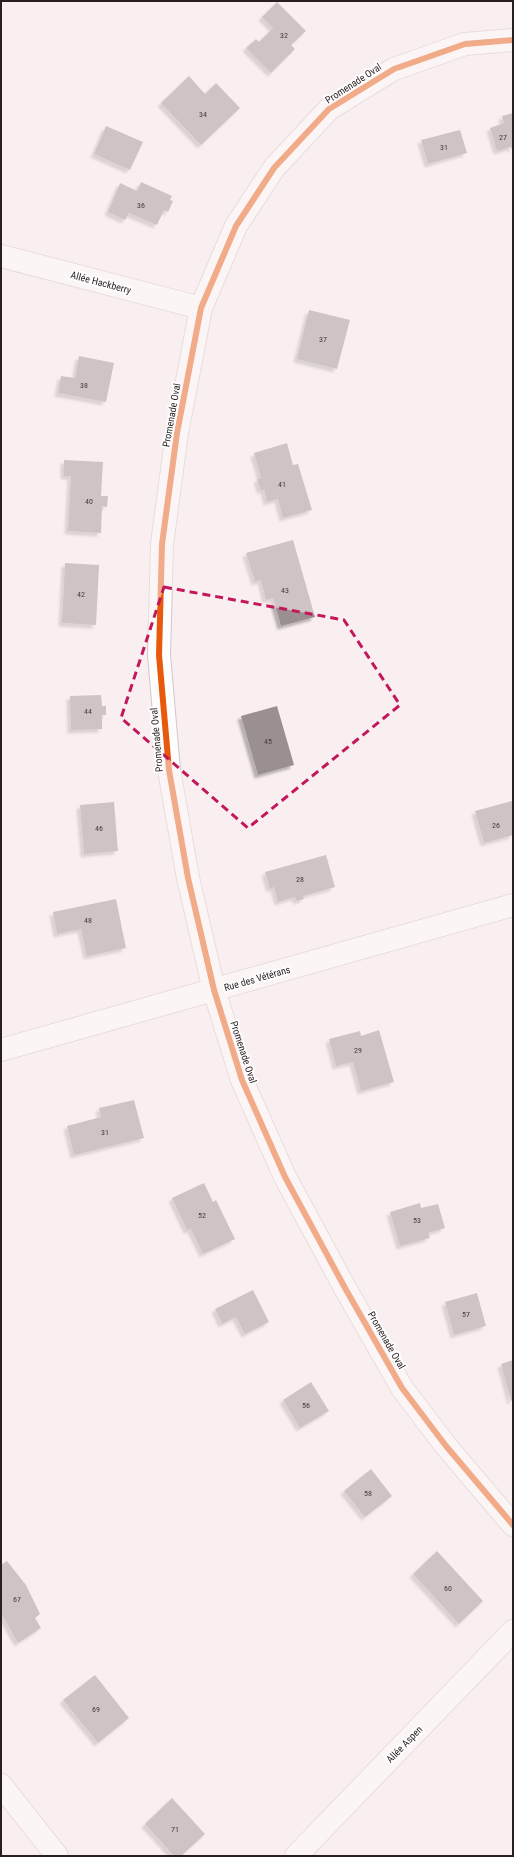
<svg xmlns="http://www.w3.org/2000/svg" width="514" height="1857" viewBox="0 0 514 1857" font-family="'Roboto Condensed',sans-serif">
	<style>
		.building { fill: #9a8f91; filter: url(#shadow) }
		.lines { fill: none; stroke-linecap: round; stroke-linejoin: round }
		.street-casing { stroke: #d2c6c8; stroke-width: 24 }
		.street { stroke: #fefdfd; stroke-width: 22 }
		.cycleway-casing { stroke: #fdfdfd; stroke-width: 8 }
		.cycleway { stroke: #e8590c; stroke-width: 6 }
		.marked { fill: none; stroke: #c2185b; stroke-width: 3; stroke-dasharray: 8 5; stroke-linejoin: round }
		.labels { text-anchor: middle; stroke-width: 4; stroke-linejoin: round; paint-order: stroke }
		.number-label { font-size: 8px; fill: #463b3c }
		.street-label { font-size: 10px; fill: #2a1f20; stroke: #fdfdfd }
	</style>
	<defs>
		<filter id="shadow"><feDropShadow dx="-3.5" dy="3.5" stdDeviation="1" flood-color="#0004"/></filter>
	</defs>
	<rect width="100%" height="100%" fill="#faeff0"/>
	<g class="building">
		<polygon points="277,2 306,31 291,45 295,49 271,73 246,48 256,39 259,42 273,28 262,17"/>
		<polygon points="189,76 205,94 216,83 240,108 201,145 161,103"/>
		<polygon points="513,113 513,148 511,149 511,147 497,151 490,128 504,123 502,116"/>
		<polygon points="106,126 143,142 130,170 94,154"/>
		<polygon points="460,130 467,153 428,164 421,140"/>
		<polygon points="141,182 172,196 170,200 173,201 168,212 164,210 157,225 129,213 125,220 108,212 120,183 137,191"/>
		<polygon points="309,310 350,320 337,369 297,359"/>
		<polygon points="79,356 114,363 106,402 58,393 61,376 75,378"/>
		<polygon points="287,443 293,465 298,464 312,510 283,518 278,499 267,502 264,489 261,491 257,479 261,478 254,453"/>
		<polygon points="64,460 103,462 101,496 108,496 107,507 102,506 101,533 68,531 71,476 64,476"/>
		<polygon points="293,540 315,617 281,626 273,598 266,600 261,580 255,582 246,553"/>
		<polygon points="65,563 99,565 96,625 62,623"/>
		<polygon points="101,695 102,706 106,706 106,715 102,715 102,729 71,730 70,696"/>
		<polygon points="277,706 294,765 258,775 241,716"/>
		<polygon points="512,801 513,835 484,843 475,811"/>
		<polygon points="114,802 118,851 84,854 80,805"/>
		<polygon points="326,855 335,887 303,896 304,899 297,901 295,897 278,902 274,887 270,889 265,872"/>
		<polygon points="116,899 126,948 87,956 81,929 57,934 53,912"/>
		<polygon points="379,1030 394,1082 361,1091 353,1062 336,1066 329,1039 360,1031 361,1036"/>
		<polygon points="134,1100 144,1138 74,1155 67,1126 101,1117 99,1108"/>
		<polygon points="204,1183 213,1202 216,1200 235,1239 203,1254 191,1229 187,1230 172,1198"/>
		<polygon points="420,1203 421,1208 438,1204 445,1228 428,1233 430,1238 400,1246 390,1212"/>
		<polygon points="253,1290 269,1322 245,1334 236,1317 222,1324 215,1309"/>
		<polygon points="477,1293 486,1326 454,1335 445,1302"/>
		<polygon points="513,1360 513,1400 511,1401 501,1364"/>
		<polygon points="311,1382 329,1411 300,1428 283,1400"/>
		<polygon points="371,1469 392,1496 365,1517 344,1491"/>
		<polygon points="437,1551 483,1601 459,1624 413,1574"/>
		<polygon points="7,1561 26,1585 40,1614 35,1618 41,1628 18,1643 1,1613 1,1565"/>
		<polygon points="95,1675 129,1718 98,1743 63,1700"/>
		<polygon points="172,1798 205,1834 181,1856 174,1856 145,1824"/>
	</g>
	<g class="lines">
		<g class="street-casing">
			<g id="street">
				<polyline points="513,40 465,44 394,69 329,109 274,168 236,226 201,308 177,433 162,544 159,655 169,770 188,878 214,990 242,1080 285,1177 345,1288 402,1388 446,1446 513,1525"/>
				<polyline points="1,256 201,308"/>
				<polyline points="1,1050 513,905"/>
				<polyline points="1,1785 57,1856"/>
				<polyline points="296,1856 513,1631"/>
			</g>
		</g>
		<use href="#street" class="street"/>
		<g class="cycleway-casing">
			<polyline id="cycleway" points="513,40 465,44 394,69 329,109 274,168 236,226 201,308 177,433 162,544 159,655 169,770 188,878 214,990 242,1080 285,1177 345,1288 402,1388 446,1446 513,1525"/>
		</g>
		<use href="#cycleway" class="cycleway"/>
	</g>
	<path d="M0 0H514V1857H0ZM164,587L344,620L400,705L248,828L121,718Z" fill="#faeff0" fill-opacity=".55" fill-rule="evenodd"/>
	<path class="marked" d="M164,587L344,620L400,705L248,828L121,718Z"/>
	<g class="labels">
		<g class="number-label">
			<text x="284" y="38">32</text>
			<text x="203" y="117">34</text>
			<text x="503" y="140">27</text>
			<text x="444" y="150">31</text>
			<text x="141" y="208">36</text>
			<text x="323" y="342">37</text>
			<text x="84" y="388">38</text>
			<text x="282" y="487">41</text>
			<text x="89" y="504">40</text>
			<text x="285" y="593">43</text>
			<text x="81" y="597">42</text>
			<text x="88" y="714">44</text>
			<text x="268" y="744">45</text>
			<text x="496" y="828">26</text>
			<text x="99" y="831">46</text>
			<text x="300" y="882">28</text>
			<text x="88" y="923">48</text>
			<text x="358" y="1053">29</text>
			<text x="105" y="1135">31</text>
			<text x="202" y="1218">52</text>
			<text x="417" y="1223">53</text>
			<text x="466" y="1317">57</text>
			<text x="306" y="1408">56</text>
			<text x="368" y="1496">58</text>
			<text x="448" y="1591">60</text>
			<text x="17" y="1602">67</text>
			<text x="96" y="1712">69</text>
			<text x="175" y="1832">71</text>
		</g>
		<g class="street-label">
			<text transform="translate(353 83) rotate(-33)" y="4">Promenade Oval</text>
			<text transform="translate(101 282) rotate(15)" y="4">Allée Hackberry</text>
			<text transform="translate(171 415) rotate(-80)" y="4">Promenade Oval</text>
			<text transform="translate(156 740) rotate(-95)" y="4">Promenade Oval</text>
			<text transform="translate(257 978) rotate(-16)" y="4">Rue des Vétérans</text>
			<text transform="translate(244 1052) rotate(72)" y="4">Promenade Oval</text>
			<text transform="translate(387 1340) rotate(60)" y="4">Promenade Oval</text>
			<text transform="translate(404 1744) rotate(-46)" y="4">Allée Aspen</text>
		</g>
	</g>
	<rect width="514" height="1857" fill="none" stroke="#2a1f20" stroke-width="4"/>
</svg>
